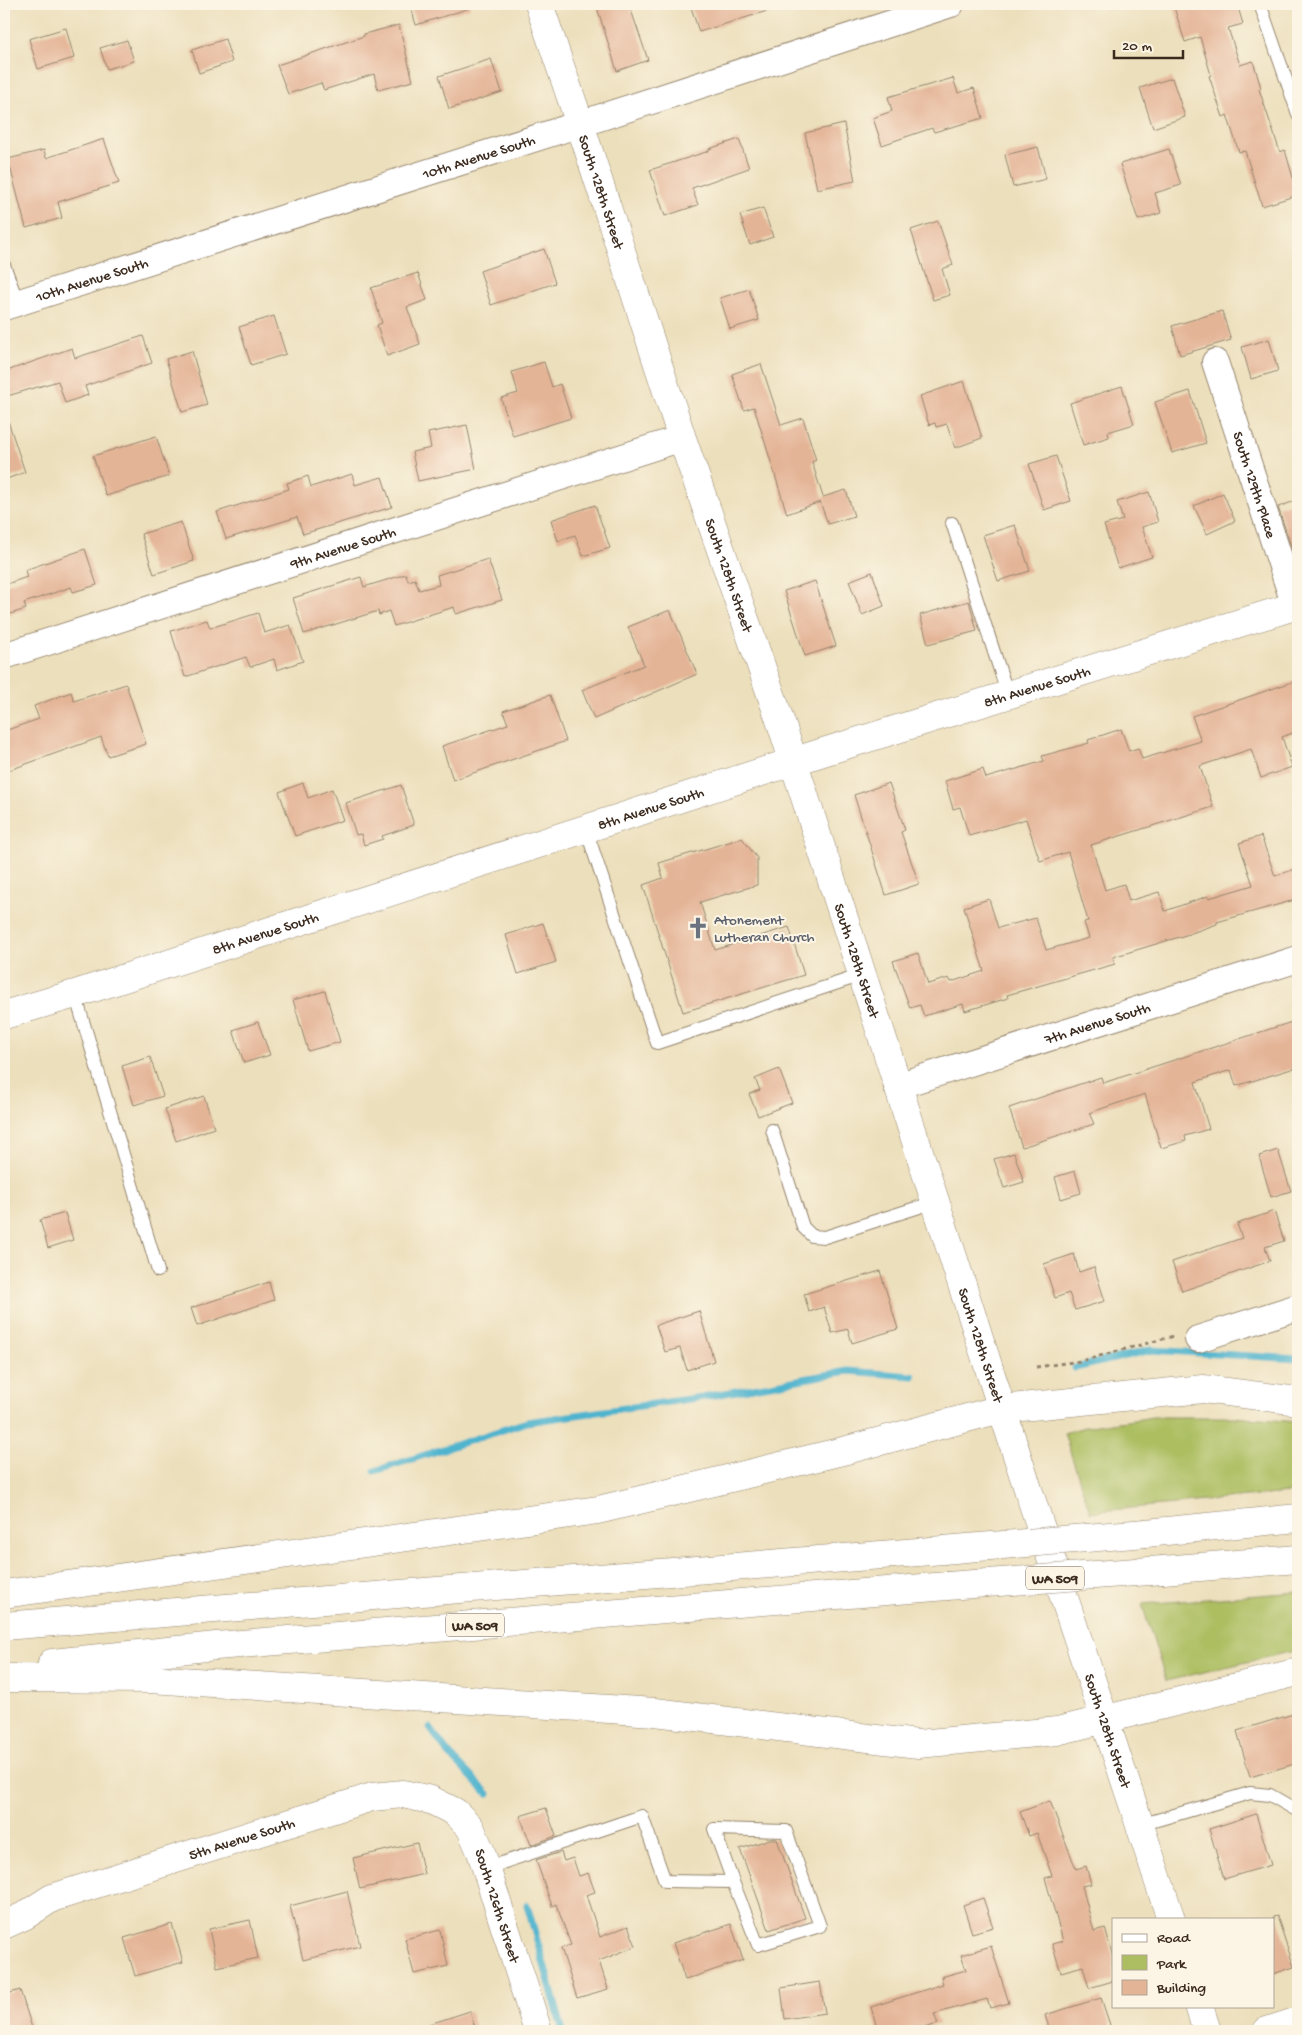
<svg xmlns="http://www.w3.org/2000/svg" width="1302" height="2035" viewBox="0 0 1302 2035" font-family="'Gochi Hand',sans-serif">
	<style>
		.green { fill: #acbe61; stroke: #747440 }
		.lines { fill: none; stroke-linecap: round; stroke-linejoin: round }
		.stream { stroke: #4fb4ce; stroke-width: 7 }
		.building { fill: #e4b496 }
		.lane-casing { stroke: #94846d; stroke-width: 14 }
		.street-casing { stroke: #94846d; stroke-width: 28 }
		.secondary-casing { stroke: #94846d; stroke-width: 29 }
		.highway-casing { stroke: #94846d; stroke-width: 29 }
		.path { stroke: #94846d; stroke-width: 3; stroke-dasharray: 4 4; stroke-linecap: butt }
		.lane { stroke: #fff; stroke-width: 12 }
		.street { stroke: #fff; stroke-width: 26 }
		.secondary { stroke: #fff; stroke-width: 28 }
		.highway { stroke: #fff; stroke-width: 28 }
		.highway-bridge-casing { stroke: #94846d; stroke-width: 29; stroke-linecap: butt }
		.highway-bridge { stroke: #fff; stroke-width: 28 }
		.labels { text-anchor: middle; stroke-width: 4; stroke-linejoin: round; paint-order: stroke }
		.shield { fill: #fcf5e5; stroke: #75675a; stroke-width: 1 }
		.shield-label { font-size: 14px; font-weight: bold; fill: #3b2a1e }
		.street-label { font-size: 15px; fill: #3b2a1e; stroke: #fcf5e5 }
		.worship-label { font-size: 15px; fill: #5b616d; stroke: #fcf5e5; text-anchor: start }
	</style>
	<rect width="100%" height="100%" fill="#fcf5e5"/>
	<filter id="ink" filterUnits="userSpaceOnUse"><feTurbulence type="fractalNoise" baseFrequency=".02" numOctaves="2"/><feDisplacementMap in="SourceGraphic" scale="10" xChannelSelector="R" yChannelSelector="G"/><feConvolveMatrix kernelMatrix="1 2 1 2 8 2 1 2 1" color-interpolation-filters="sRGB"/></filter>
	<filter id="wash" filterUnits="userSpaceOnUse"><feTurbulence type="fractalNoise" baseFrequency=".0096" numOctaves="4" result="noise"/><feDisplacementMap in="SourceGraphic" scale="20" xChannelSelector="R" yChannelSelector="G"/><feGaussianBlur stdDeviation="1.12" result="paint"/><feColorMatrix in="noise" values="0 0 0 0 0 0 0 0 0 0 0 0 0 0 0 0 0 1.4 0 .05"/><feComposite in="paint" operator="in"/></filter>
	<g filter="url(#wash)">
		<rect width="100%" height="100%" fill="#ecdfbc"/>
		<g class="green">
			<path d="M1152,1417H1234L1298,1422V1492L1090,1512L1064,1433C1093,1423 1122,1423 1152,1417Z"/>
			<polygon points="1298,1592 1298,1650 1166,1681 1142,1604"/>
		</g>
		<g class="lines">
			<g class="stream">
				<polyline points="1075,1368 1151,1350 1298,1359"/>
				<polyline points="375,1471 527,1422 703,1397 848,1371 913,1376"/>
				<polyline points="430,1728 448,1753 488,1794"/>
				<polyline points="527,1905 563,2031"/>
			</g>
		</g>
		<g id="blocks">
			<g class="building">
				<polygon points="410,4 469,4 470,8 416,25"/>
				<polygon points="596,4 629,4 648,60 617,71"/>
				<polygon points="690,4 776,4 777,8 699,32"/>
				<polygon points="1173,4 1237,4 1243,24 1228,28 1240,65 1253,61 1261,88 1259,89 1280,152 1285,150 1298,195 1262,206 1245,151 1239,152 1227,115 1223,117 1209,76 1211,75 1200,37 1185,42"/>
				<polygon points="399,25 413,81 378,90 374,74 324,90 321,83 288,94 277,65 364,36 364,34"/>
				<polygon points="66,28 74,58 38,69 29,39"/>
				<polygon points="225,39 232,62 199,73 192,50"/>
				<polygon points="127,40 134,61 107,69 100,48"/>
				<polygon points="491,59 502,92 449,109 439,76"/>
				<polygon points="953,78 958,93 974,88 983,118 934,132 932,128 882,145 873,118 892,111 888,97"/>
				<polygon points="1172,78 1185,117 1153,128 1140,88"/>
				<polygon points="844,124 855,181 817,189 805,133"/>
				<polygon points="104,139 119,183 58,202 62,218 26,228 8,159 44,150 46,158"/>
				<polygon points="739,139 749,168 692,188 698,205 665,216 650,170 709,151 709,149"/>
				<polygon points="1038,147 1046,179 1013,187 1005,155"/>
				<polygon points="1169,149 1181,185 1155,193 1161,213 1138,220 1120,164"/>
				<polygon points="763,208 773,237 750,245 740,215"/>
				<polygon points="938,221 953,265 942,269 950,295 933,300 911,230"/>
				<polygon points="544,249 555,283 491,305 480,271"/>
				<polygon points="418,273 427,300 407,307 420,344 387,356 377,325 382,323 371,288"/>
				<polygon points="749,289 759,320 730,329 720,298"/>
				<polygon points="1222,311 1231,340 1180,355 1172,326"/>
				<polygon points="274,316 286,354 251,365 239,327"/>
				<polygon points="143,336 152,363 85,386 88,395 65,403 58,381 4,397 4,372 72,348 75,358"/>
				<polygon points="1269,339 1278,371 1251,379 1242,347"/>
				<polygon points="192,351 207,405 182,412 166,359"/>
				<polygon points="544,362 552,387 560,384 571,418 513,436 501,398 518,393 512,372"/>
				<polygon points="761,364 781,425 803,418 816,460 812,462 823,497 846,490 854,516 828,524 820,502 787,514 754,407 744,410 732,374"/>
				<polygon points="964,381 982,438 955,448 947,424 936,427 935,423 929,425 920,396"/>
				<polygon points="1122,386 1134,424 1108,432 1109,437 1083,445 1070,403"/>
				<polygon points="1190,391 1206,443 1172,453 1155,402"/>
				<polygon points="7,418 25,472 4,480 4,419"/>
				<polygon points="467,425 476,469 418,481 412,452 431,448 428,433"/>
				<polygon points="156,436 169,476 106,496 93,456"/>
				<polygon points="1056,456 1071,501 1044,510 1029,464"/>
				<polygon points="352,474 355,485 382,477 392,507 303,534 297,517 226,539 217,512 289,489 287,483 308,476 311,487"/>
				<polygon points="1149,492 1158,522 1142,527 1152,557 1118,568 1104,525 1123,520 1117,502"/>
				<polygon points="1223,493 1235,521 1207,534 1194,506"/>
				<polygon points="1298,500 1298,567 1278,507"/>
				<polygon points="595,505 610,548 583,556 575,535 558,541 551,520"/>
				<polygon points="181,522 194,561 154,574 141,534"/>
				<polygon points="1015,525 1030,571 998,581 983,535"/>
				<polygon points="85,549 97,585 73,592 71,587 24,603 26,609 4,616 4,585 27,577 25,570"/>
				<polygon points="488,559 502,600 456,614 454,607 394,626 389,611 379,615 378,611 304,634 293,598 361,577 364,587 406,574 408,581 415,579 419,590 439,585 437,575"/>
				<polygon points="872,572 884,606 862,615 849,581"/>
				<polygon points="815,581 836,646 805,656 784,591"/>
				<polygon points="969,601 977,631 928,644 920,615"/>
				<polygon points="670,610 697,674 594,719 582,690 644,665 628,627"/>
				<polygon points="258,613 264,633 290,625 303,661 277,670 274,659 250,667 246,657 185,677 171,631 207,620 210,628"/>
				<polygon points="1298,680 1298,731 1282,737 1292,767 1261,778 1251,749 1200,766 1213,807 1091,845 1105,890 1124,884 1129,901 1159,892 1165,911 1208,896 1209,898 1253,885 1239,843 1261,836 1275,876 1298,868 1298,899 1217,922 1217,924 1186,935 1113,957 1115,964 1007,995 1008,998 965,1011 963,1004 924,1016 920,1005 910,1008 893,961 918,953 928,984 949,978 951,982 984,971 964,907 989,899 998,928 1036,918 1046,950 1089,938 1084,922 1088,921 1068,852 1040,861 1026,819 969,836 960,807 953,809 945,781 983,769 986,778 1044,761 1042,756 1089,743 1088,740 1121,729 1129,751 1138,748 1142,759 1201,741 1192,716"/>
				<polygon points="126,684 146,744 108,756 101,737 4,772 4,731 39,719 34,706 71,692 74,701"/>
				<polygon points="550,695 566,741 453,780 442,746 508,724 503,711"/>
				<polygon points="303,783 308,798 332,789 343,820 295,836 279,792"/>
				<polygon points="889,783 905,830 901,832 919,884 886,895 854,795"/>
				<polygon points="401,785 414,825 382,836 383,839 364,845 361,834 356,835 346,803"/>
				<polygon points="742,838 757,858 757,885 700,902 715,950 789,927 804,975 683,1012 643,885 663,878 659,863"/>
				<polygon points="543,923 556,962 518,974 506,935"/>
				<polygon points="325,991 340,1042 308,1051 293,1000"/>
				<polygon points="1298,1020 1298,1067 1236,1086 1231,1070 1195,1082 1209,1129 1185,1136 1186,1141 1161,1148 1145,1094 1089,1113 1094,1124 1022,1147 1009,1108 1101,1077 1103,1083"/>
				<polygon points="258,1022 270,1055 244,1063 233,1030"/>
				<polygon points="150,1057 163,1096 134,1105 122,1066"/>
				<polygon points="779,1069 792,1103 758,1116 749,1094 760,1090 755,1079"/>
				<polygon points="204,1096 214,1128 176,1141 165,1109"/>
				<polygon points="1278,1150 1291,1191 1271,1197 1259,1156"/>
				<polygon points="1014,1153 1024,1182 1004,1188 994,1159"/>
				<polygon points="1075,1171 1081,1193 1061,1199 1055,1177"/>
				<polygon points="1274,1211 1284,1241 1265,1247 1270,1261 1182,1291 1172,1262 1242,1238 1237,1224"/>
				<polygon points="65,1213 73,1240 48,1248 40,1220"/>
				<polygon points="1074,1254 1079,1272 1094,1267 1105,1301 1075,1310 1069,1293 1055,1298 1044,1264"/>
				<polygon points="880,1271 898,1329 852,1343 848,1329 832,1333 824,1307 809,1312 804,1294"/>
				<polygon points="269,1282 274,1300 197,1326 191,1308"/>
				<polygon points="699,1311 714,1361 687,1370 680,1348 665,1352 656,1325"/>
				<polygon points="1293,1714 1298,1732 1298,1763 1250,1777 1237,1731"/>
				<polygon points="1050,1801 1076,1869 1086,1866 1091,1884 1082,1886 1094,1931 1105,1928 1113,1957 1113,1981 1089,1988 1083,1966 1061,1972 1052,1944 1063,1941 1045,1878 1052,1876 1037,1833 1029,1836 1020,1812"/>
				<polygon points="546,1808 556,1836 531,1845 520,1816"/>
				<polygon points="1256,1814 1271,1865 1224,1879 1209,1829"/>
				<polygon points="770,1839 777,1839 805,1918 769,1930 740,1849"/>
				<polygon points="417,1843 424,1874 360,1889 353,1858"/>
				<polygon points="561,1852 564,1861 573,1858 579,1876 588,1873 595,1892 586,1895 600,1937 628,1926 636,1946 599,1961 608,1989 577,1998 561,1948 571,1945 556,1904 552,1906 536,1860"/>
				<polygon points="347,1891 360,1946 303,1960 290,1906"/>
				<polygon points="983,1898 993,1927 972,1933 963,1905"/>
				<polygon points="1277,1916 1294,1967 1273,1974 1273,1917"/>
				<polygon points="250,1920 258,1958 217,1967 209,1929"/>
				<polygon points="172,1924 183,1962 135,1976 124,1938"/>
				<polygon points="731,1924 743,1960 685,1980 673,1943"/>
				<polygon points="440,1930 448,1966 414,1974 405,1939"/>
				<polygon points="991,1946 1009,2003 990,2008 987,1999 934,2014 938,2024 914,2031 878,2031 871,2007 943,1984 941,1977 966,1970 961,1955"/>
				<polygon points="820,1982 825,2013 785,2019 781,1988"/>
				<polygon points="20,1990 33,2031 4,2031 4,1995"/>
				<polygon points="1101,1998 1112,2031 1050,2031 1045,2015"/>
				<polygon points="470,2011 476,2031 418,2031 417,2028"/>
			</g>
		</g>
	</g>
	<g filter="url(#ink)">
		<use href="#blocks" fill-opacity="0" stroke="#94846d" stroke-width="1"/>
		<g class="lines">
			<g class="lane-casing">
				<g id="lane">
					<polyline points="1260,4 1298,114"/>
					<polyline points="4,265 18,303"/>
					<polyline points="952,523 1008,695"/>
					<polyline points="586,829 657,1043 862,975"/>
					<polyline points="75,994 158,1271"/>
					<polyline points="772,1130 803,1227 812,1236 825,1237 935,1202"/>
					<polyline points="1140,1825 1250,1793 1270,1795 1298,1811"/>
					<polyline points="487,1868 642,1816 665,1881 733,1882 714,1829 786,1831 820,1926 758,1945 733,1882"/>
				</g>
			</g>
			<g class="street-casing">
				<g id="street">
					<path id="s1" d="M4,307L580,124L951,4"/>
					<path id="s2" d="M1215,362L1295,606"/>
					<path id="s3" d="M4,656L682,438"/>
					<path id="s4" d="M897,1086L1298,959"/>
					<polyline points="1198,1339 1298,1307"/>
				</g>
			</g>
			<g class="secondary-casing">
				<g id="secondary">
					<path id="s5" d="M539,4L580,124L682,438L782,726L1023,1474L1171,1919"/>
					<path id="s6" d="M4,1015L75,994L820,753L1298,605"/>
					<path id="s7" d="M4,1925L24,1916L52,1898L372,1797L403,1794L431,1800L455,1812L470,1827L481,1852L538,2031"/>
					<polyline points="1199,2006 1207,2031"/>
					<polyline points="1267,2031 1298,2021"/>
				</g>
			</g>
			<g class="highway-casing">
				<g id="highway">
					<polyline points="1146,1533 1298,1518"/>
					<polyline points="1163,1570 1298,1559"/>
					<polyline points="4,1594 598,1510 843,1451 1001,1409 1203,1389 1298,1401"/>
					<polyline points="4,1626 943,1550"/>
					<polyline points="52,1663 216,1646 947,1586"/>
					<polyline points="4,1678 150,1679 655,1712 918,1744 1057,1731 1298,1672"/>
				</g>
			</g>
			<polyline class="path" points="1036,1367 1081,1361 1174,1336"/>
			<use href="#lane" class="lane"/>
			<use href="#street" class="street"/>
			<use href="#secondary" class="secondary"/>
			<use href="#highway" class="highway"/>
			<g class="highway-bridge-casing">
				<g id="highway-bridge">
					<polyline points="943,1550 1146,1533"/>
					<polyline points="947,1586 1163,1570"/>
				</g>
			</g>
			<use href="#highway-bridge" class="highway-bridge"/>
		</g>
	</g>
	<defs>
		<g id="church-bare" transform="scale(1.725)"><path d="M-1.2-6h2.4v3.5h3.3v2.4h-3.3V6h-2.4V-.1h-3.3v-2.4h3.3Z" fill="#6b7280" stroke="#fcf5e5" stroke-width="2.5" paint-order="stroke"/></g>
	</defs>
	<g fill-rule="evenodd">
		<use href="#church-bare" x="698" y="928"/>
	</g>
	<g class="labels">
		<g class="shield">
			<rect x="1026" y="1566.5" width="58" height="23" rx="4"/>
			<rect x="446" y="1613.5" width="58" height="23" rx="4"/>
		</g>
		<g class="shield-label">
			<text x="1055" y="1583">WA 509</text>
			<text x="475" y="1630">WA 509</text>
		</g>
		<g class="street-label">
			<text dy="5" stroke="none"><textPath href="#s1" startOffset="498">10th Avenue South</textPath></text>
			<text dy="5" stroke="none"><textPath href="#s5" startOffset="198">South 128th Street</textPath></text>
			<text dy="5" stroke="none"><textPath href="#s1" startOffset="92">10th Avenue South</textPath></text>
			<text dy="5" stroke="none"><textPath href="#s2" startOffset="129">South 129th Place</textPath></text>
			<text dy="5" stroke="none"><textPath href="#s3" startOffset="356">9th Avenue South</textPath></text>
			<text dy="5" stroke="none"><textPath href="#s5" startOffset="602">South 128th Street</textPath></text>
			<text dy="5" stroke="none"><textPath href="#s6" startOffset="1084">8th Avenue South</textPath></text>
			<text dy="5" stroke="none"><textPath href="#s6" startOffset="679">8th Avenue South</textPath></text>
			<text dy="5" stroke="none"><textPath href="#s6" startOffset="274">8th Avenue South</textPath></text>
			<text dy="5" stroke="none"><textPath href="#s5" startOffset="1008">South 128th Street</textPath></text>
			<text dy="5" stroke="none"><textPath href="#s4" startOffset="210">7th Avenue South</textPath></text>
			<text dy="5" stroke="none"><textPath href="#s5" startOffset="1412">South 128th Street</textPath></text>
			<text dy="5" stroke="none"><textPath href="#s5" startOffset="1818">South 128th Street</textPath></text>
			<text dy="5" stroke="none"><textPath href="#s7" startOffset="254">5th Avenue South</textPath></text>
			<text dy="5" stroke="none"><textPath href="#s7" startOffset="582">South 126th Street</textPath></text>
		</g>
		<g class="worship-label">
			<text x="714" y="924">Atonement<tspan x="714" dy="17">Lutheran Church</tspan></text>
		</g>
	</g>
	<rect width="1302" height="2035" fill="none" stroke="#fcf5e5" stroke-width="20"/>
	<rect x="1112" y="1918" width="162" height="90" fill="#fcf5e5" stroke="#afa495"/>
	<rect x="1122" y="1934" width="25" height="8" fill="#ffffff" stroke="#afa495"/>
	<text x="1157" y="1942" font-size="15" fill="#3b2a1e">Road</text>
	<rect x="1122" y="1955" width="25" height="15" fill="#acbe61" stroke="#afa495"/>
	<text x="1157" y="1968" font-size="15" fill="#3b2a1e">Park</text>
	<rect x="1122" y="1980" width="25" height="15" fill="#e4b496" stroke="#afa495"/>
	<text x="1157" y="1992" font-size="15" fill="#3b2a1e">Building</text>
	<path d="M1114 50v8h69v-8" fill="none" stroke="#3b2a1e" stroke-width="2.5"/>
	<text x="1122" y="50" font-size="15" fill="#3b2a1e" stroke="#fcf5e5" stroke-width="4" paint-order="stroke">20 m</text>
</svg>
